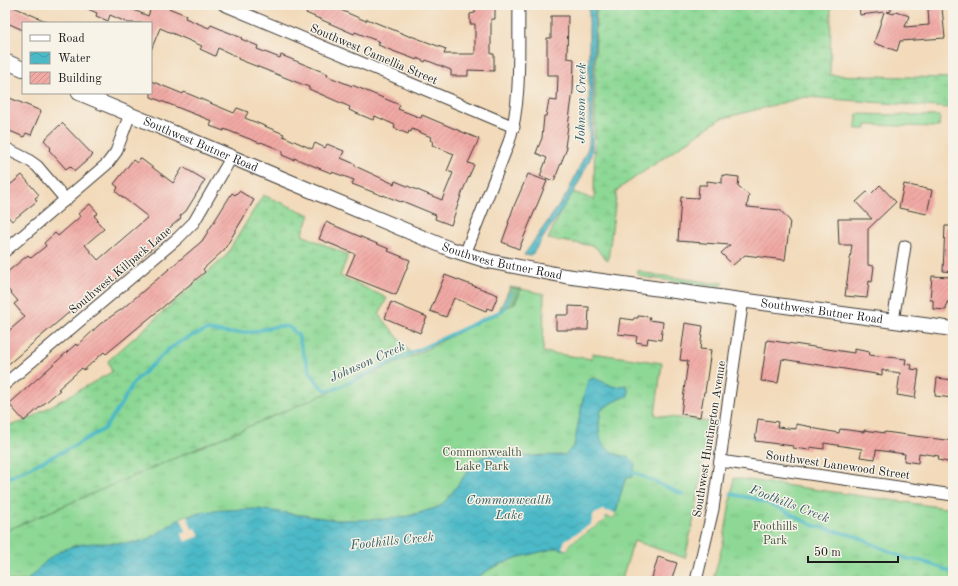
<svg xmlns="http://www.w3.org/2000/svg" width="958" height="586" viewBox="0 0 958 586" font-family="'Old Standard TT',serif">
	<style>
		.grass { fill: url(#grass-tufts); stroke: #547a58 }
		.forest { fill: url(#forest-crowns); stroke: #476a4d }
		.wetland { fill: url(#wetland-marsh); stroke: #547a58 }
		.garden { fill: #8dd895; stroke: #547a58 }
		.water { fill: url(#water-waves); stroke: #346a72 }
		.pier { fill: #f2daba }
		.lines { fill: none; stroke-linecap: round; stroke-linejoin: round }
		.stream { stroke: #4cb9c7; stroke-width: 3.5 }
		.building { fill: url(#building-hatch) }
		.minor-casing { stroke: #3c3834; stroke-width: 13 }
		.tertiary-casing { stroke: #3c3834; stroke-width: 16 }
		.minor { stroke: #fff; stroke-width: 11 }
		.tertiary { stroke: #fff; stroke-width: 14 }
		.labels { text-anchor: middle; stroke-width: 3; stroke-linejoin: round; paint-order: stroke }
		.street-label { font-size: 12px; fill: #1c1c1c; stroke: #f7f3e8 }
		.park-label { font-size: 12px; fill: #3e5440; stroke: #f7f3e8 }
		.water-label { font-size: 13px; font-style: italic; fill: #2f5b60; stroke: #f7f3e8 }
	</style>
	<defs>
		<pattern id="grass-tufts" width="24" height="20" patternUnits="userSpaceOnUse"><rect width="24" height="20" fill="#8dd895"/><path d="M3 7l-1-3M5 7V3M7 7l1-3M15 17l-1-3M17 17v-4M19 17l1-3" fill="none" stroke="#79b980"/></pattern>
		<pattern id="forest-crowns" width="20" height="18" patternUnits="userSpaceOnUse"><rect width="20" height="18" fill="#72b87e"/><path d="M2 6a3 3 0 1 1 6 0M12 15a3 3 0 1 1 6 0" fill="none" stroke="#5d9566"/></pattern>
		<pattern id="wetland-marsh" width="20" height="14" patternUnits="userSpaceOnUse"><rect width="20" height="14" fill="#8dd895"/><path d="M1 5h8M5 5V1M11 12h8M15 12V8" fill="none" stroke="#79b980"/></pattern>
		<pattern id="water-waves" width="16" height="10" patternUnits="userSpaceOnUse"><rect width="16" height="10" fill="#4cb9c7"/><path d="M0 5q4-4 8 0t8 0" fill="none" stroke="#429eaa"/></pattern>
		<pattern id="building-hatch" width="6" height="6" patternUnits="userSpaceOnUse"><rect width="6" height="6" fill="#f1a9a4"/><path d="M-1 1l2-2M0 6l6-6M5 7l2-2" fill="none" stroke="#ce918d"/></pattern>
	</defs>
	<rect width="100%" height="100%" fill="#f7f3e8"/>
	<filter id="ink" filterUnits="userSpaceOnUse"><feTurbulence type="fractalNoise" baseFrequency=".025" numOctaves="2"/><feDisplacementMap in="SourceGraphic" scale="8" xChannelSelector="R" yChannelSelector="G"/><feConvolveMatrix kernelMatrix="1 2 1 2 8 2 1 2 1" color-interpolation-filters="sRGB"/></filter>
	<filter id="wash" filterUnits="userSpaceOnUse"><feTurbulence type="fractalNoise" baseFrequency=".012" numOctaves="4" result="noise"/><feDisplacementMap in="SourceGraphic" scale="16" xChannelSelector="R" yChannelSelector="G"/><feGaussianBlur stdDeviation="0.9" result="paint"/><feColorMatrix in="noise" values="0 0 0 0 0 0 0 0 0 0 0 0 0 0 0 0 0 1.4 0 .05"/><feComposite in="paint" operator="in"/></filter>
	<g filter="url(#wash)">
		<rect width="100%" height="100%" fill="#f2daba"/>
		<g class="grass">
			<polygon points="521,289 544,294 543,352 592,359 592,353 662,363 655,415 709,422 696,509 685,558 634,541 621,581 5,581 5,531 413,356 515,303"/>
			<polygon points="734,478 953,509 953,581 713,581 724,539"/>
		</g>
		<polygon class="forest" points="510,287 521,289 515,303 499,311"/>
		<g class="wetland">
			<polygon points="596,5 831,5 830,75 950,78 950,108 805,97 720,119 617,190 608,261 594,246 548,239 570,190 594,200"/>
			<path d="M263,195L310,215L302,235L348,255L340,276L387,298L379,314L413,356L5,531V425C18,425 30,420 40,412L112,372L108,361L225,257Z"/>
			<polygon points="639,270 644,273 713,283 724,283 721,286 717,287 643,277 639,275 637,272"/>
		</g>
		<polygon class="garden" points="857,114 940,116 939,127 866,125 866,129 856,129 855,127 856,126"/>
		<g class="water">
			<polygon points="589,5 595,5 592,151 590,159 576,188 531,256 524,255 567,194 588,148 589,140"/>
			<path d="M594,378L615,387L626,385L629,391L628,396L613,402L601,410C597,433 597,448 622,456C628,457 632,458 635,464L632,477L627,478C620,489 620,505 613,518L606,516L604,521L570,543L567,550L557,548L516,558L490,569L472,581H27C52,552 67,542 107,543C120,543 133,544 147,540L181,518L203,512L223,510L258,509L337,520L389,519L408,516L439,507L448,498L473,464L481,458L491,454L508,453L526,456L565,455L574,446L583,399L588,380Z"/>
		</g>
		<g class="pier">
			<polygon points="602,510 616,513 613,518 606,516 604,521 570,543 567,550 562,548 565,540 591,524 593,515"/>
			<polygon points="187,516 192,529 196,528 200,536 185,542 181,533 186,531 181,518"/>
		</g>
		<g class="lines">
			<g class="stream">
				<polyline points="630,473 633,472 682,494"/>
				<polyline points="5,477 10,477 70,448 104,429 120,406 133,383 169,349 185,339 207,330 229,333 252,332 278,326 289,327 298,335 303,353 311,373 320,386 326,390 335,389 503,310 511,293"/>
				<polyline points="731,494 756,499 778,507 812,525 855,536 907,559 921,561 934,565 953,573"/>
			</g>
		</g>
		<g id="blocks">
			<g class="building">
				<polygon points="9,5 50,23 23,23 23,30 5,22"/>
				<polygon points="79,5 130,5 129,8 148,16 152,5 161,5 186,15 185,18 209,28 211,25 242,38 241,39 258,46 257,49 280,58 281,55 328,74 327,76 352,86 352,85 400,105 398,109 421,118 422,115 479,139 468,163 474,165 463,190 451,225 435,219 436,215 402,201 401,202 383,195 383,196 352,184 354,180 332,172 331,173 294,158 294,160 282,155 283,151 261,142 260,143 224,129 224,131 210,126 212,121 151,97 151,81 183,94 184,92 234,113 237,108 248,112 245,118 284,134 283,136 312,149 315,143 325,148 327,144 344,151 341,158 355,164 355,166 394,184 395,181 442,200 453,173 447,171 454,154 432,145 433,142 430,140 431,137 412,129 411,132 409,131 408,134 394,128 395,125 375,116 373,120 349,110 350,107 309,89 309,87 238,59 238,57 218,48 215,56 200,49 202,46 160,28 151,50 151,23 128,23 110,15 108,21 96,16 97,13"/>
				<polygon points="310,5 329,5 366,21 367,19 411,37 411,36 446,49 444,54 475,54 475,24 470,24 470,14 475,13 475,5 495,5 495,19 491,19 491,54 494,54 494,71 468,70 468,76 451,76 451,70 426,60 425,62 417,58 417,60 393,51 378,45 380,42 355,32 354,34 306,13"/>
				<polygon points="859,5 891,5 891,11 887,12 894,14 896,11 909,16 905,27 929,25 928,9 942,8 945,38 900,41 897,51 874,43 884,12 860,15"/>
				<polygon points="551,16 568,16 567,58 574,59 573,91 565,147 567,148 554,181 540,176 547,158 536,153 542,138 544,116 546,116 549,100 557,101 558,75 547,75 547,38 551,38"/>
				<polygon points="5,96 41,111 31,135 26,133 24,137 5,129"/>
				<polygon points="62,123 93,155 75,171 70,166 66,169 49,150 51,148 44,140"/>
				<polygon points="140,158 173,183 183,167 205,180 186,211 180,216 181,218 167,230 169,233 163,239 110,284 107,280 5,367 5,334 25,317 14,304 18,301 5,286 5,274 28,255 31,258 46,246 44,243 55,233 58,236 81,216 78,214 90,204 98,213 94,216 98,220 97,221 104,229 85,245 98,260 148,217 116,192 118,187 114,184 133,160 137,163"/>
				<polygon points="528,174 547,181 519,249 502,242 509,223 508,223 514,206"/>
				<polygon points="22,175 39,195 35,198 37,201 12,221 5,213 5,189"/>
				<polygon points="722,175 739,177 738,187 749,195 747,207 780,210 790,221 785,260 745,255 733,265 721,253 730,245 678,241 681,197 698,198 699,185 707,185 707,181 722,183"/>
				<polygon points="904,184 932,190 927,214 899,208"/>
				<polygon points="880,185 896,202 868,229 868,265 874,266 872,282 869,281 867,298 845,296 852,245 839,245 838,219 872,219 856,202 868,191 871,194"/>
				<polygon points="239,191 254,200 224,250 203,269 205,272 106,354 104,352 84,370 82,368 58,389 60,390 24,421 9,404 76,344 77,346 100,324 122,309 202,241 232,193 235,195"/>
				<polygon points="326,222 389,249 388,251 410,260 396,295 346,275 355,254 319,239"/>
				<polygon points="945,226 953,226 953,272 943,271"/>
				<polygon points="445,275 498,295 492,310 487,308 486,311 454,298 446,317 430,311"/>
				<polygon points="932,276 951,277 949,302 947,302 946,310 933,309 933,300 930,300"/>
				<polygon points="391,302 427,317 420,333 385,318"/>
				<polygon points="569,306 589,307 588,330 556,330 556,315 569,315"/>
				<polygon points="638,316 650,317 649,320 663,322 661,340 648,338 647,344 636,342 637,336 618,334 620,318 633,320 634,318 638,318"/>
				<polygon points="685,323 703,326 700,349 711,350 705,392 704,392 700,417 681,414 688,361 680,360"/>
				<polygon points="767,340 854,353 854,349 870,352 869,355 906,359 905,364 912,365 911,369 919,370 915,398 897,395 900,373 882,370 882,375 782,359 778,383 761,381"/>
				<polygon points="937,378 953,380 953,398 935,396"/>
				<polygon points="758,419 778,422 777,427 796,429 796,424 812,427 811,428 839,433 840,429 864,432 864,430 885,433 885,432 953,441 953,463 938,460 939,456 919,453 918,463 904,461 905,454 876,450 875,459 860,457 862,449 824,443 824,449 810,447 810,450 793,448 793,446 755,441"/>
				<polygon points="658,557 677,563 671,581 651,581"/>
			</g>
		</g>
	</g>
	<g filter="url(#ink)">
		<use href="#blocks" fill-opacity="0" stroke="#3c3834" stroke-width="1"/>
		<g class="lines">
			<g class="minor-casing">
				<g id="minor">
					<polyline points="224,5 514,127"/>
					<polyline points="5,148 27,159 37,166 66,200"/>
					<polyline points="5,251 107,164 116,152 130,114"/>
					<path d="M465,254L509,142C522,100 518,49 519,5"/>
					<polyline points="893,321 905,246"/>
					<polyline points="5,384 178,238 194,222 231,158"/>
					<polyline points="720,461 953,495"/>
					<polyline points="696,581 713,509 743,299"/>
				</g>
			</g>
			<g class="tertiary-casing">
				<g id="tertiary">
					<polyline points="5,61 23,69"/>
					<path id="s1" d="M79,93L450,249L488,261L565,276L953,329"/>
				</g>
			</g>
			<use href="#minor" class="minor"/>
			<use href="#tertiary" class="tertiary"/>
		</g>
	</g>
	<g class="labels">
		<g class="street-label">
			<text transform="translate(374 54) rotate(23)" y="4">Southwest Camellia Street</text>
			<text dy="4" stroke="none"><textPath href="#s1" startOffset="132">Southwest Butner Road</textPath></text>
			<text dy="4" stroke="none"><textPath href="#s1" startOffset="456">Southwest Butner Road</textPath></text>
			<text transform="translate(120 270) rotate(-40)" y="4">Southwest Killpack Lane</text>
			<text dy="4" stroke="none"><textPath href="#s1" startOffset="780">Southwest Butner Road</textPath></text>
			<text transform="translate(709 439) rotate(-81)" y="4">Southwest Huntington Avenue</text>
			<text transform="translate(838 465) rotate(8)" y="4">Southwest Lanewood Street</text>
		</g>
		<g class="park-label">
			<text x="482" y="456">Commonwealth<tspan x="482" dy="14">Lake Park</tspan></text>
			<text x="775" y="530">Foothills<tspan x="775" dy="14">Park</tspan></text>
		</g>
		<g class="water-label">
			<text transform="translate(580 103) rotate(-89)" y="5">Johnson Creek</text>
			<text transform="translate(367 361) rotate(-24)" y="5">Johnson Creek</text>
			<text x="509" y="504">Commonwealth<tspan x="509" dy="15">Lake</tspan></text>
			<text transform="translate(790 503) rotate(21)" y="5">Foothills Creek</text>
			<text transform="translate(392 540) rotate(-6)" y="5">Foothills Creek</text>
		</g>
	</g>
	<rect width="958" height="586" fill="none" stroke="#f7f3e8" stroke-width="20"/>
	<rect x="22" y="22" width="130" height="72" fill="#f7f3e8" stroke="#9f9d96"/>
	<rect x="30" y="35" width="20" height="6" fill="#ffffff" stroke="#9f9d96"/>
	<text x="58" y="42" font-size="12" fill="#1c1c1c">Road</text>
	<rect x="30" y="52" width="20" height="12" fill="url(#water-waves)" stroke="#9f9d96"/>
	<text x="58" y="62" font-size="12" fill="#1c1c1c">Water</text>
	<rect x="30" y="72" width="20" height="12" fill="url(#building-hatch)" stroke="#9f9d96"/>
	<text x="58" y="82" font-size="12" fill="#1c1c1c">Building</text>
	<path d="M808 556v6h90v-6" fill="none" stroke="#1c1c1c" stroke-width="2"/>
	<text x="814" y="556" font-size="12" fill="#1c1c1c" stroke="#f7f3e8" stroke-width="3" paint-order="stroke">50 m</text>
</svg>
